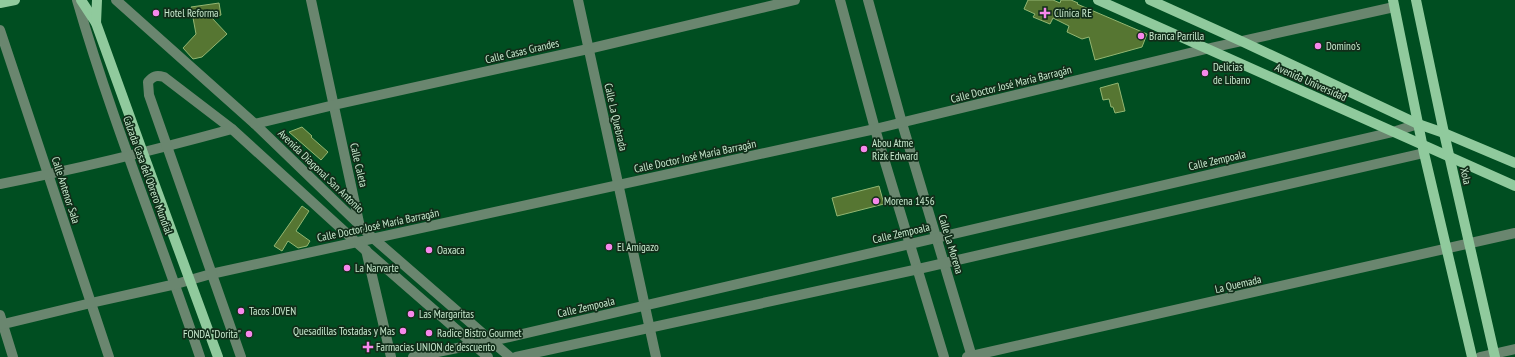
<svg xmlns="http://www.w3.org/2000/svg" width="1515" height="357" viewBox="0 0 1515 357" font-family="'PT Sans Narrow',sans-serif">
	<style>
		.building { fill: #567632; stroke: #93b672 }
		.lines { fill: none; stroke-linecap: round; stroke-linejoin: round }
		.minor { stroke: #6a866f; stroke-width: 10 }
		.major { stroke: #90ca9d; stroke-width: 10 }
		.poi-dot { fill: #f788ec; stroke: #112d19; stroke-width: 1.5 }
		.labels { text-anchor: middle; stroke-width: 3.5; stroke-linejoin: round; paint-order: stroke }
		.poi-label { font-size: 11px; fill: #c8e9ce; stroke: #112d19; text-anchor: start }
		.street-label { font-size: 11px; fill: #c8e9ce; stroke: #112d19 }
	</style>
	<rect width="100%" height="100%" fill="#004e21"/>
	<g class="building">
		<polygon points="1028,0 1053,0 1060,3 1061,0 1071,0 1078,3 1077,4 1147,34 1142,47 1095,60 1089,37 1082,39 1067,32 1069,26 1053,18 1050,24 1033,17 1035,14 1024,9"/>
		<polygon points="219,3 221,15 212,18 227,34 202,57 193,59 183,48 196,34 191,7"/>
		<polygon points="1118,83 1125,111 1115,113 1113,107 1111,107 1109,99 1103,100 1100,88"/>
		<polygon points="302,127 312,136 311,137 328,152 321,160 289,132"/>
		<polygon points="879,186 884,204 837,216 832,198"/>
		<polygon points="302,206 309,211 296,231 310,241 307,246 298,248 288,241 282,251 274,246"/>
	</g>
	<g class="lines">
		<g class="minor">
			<path d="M77,0C112,121 160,238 200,357"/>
			<polyline points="116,0 255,124 373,238 510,357"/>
			<polyline points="311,0 360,227"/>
			<polyline points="578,0 656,357"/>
			<polyline points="840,0 875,129 944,357"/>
			<polyline points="868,0 902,123 972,357"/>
			<polyline points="0,30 109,357"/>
			<polyline points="255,124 334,105 588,49 795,0"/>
			<path d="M0,184C78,169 155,150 232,129"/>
			<polyline points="366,250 391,357"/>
			<polyline points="0,315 13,357"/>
			<polyline points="0,325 91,303 176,284 211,274 875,129 1206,49 1394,7"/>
			<path d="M241,357L149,95L148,82C153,76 156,75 164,77L232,129L356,242L488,357"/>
			<polyline points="413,357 492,341 1393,132 1418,124"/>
			<polyline points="516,357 914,270 1424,153"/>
			<polyline points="967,357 1515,233"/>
			<polyline points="1480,357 1515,349"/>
		</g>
		<g class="major">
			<polyline points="81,0 96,23 143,153 218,357"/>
			<polyline points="1098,0 1515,186"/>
			<polyline points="1150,0 1241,41 1418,124 1444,133 1515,163"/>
			<polyline points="1393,0 1424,153 1472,357"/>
			<polyline points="1416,0 1444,133 1495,357"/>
			<polyline points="0,3 15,0"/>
			<polyline points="96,23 97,0"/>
		</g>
	</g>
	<g class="poi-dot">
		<circle cx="156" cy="13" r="4"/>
		<path d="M1043 7h4v4h4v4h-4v4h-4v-4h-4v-4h4z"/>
		<circle cx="1141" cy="36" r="4"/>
		<circle cx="1318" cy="46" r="4"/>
		<circle cx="1205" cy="73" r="4"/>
		<circle cx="864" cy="149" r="4"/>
		<circle cx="876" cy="201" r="4"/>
		<circle cx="609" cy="247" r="4"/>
		<circle cx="429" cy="250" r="4"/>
		<circle cx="347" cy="268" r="4"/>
		<circle cx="241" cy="311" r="4"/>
		<circle cx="411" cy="314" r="4"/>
		<circle cx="403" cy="331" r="4"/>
		<circle cx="429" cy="333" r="4"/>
		<circle cx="249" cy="334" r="4"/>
		<path d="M366 341h4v4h4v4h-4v4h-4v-4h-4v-4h4z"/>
	</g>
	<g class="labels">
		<g class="poi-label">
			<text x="164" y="17">Hotel Reforma</text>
			<text x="1054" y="17">Clínica RE</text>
			<text x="1149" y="40">Branca Parrilla</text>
			<text x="1326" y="50">Domino's</text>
			<text x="1213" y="71">Delicias<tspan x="1213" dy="13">de Líbano</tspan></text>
			<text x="872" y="147">Abou Atme<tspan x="872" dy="13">Rizk Edward</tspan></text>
			<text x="884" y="205">Morena 1456</text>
			<text x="617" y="251">El Amigazo</text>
			<text x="437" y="254">Oaxaca</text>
			<text x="355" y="272">La Narvarte</text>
			<text x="249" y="315">Tacos JOVEN</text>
			<text x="419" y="318">Las Margaritas</text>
			<text x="395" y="335" text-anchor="end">Quesadillas Tostadas y Mas</text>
			<text x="437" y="337">Radice Bistro Gourmet</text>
			<text x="241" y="338" text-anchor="end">FONDA "Dorita"</text>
			<text x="376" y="351">Farmacias UNION de descuento</text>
		</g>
		<g class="street-label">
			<text transform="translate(522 51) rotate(-13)" y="4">Calle Casas Grandes</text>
			<text transform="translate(1311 82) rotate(24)" y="4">Avenida Universidad</text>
			<text transform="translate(1011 84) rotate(-14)" y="4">Calle Doctor José María Barragán</text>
			<text transform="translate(616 117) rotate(77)" y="4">Calle La Quebrada</text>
			<text transform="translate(695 156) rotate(-12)" y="4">Calle Doctor José María Barragán</text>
			<text transform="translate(1217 160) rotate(-13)" y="4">Calle Zempoala</text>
			<text transform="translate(359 165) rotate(77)" y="4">Calle Caleta</text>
			<text transform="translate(321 171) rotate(44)" y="4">Avenida Diagonal San Antonio</text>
			<text transform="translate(148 175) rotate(70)" y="4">Calzada Casa del Obrero Mundial</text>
			<text transform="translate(1466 176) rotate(77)" y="4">Xola</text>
			<text transform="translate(66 190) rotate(72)" y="4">Calle Antenor Sala</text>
			<text transform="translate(378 225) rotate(-12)" y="4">Calle Doctor José María Barragán</text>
			<text transform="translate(901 233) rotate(-13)" y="4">Calle Zempoala</text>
			<text transform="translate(951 244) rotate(73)" y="4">Calle La Morena</text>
			<text transform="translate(1238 284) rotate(-13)" y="4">La Quemada</text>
			<text transform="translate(586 307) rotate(-13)" y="4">Calle Zempoala</text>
		</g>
	</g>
</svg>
